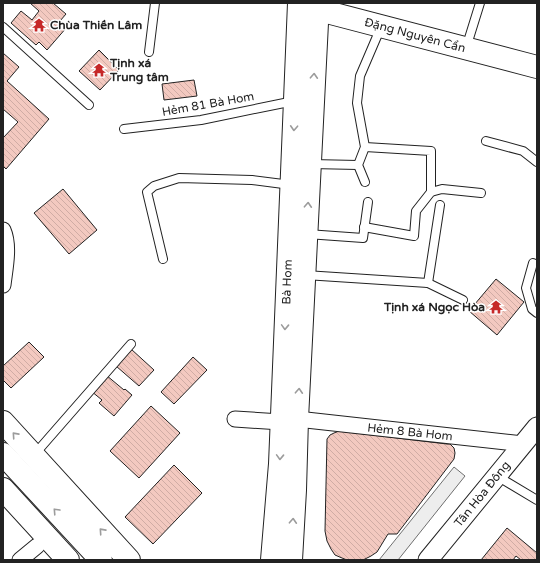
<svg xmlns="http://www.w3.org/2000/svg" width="540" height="563" viewBox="0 0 540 563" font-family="'Varela Round',sans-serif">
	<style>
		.parking { fill: #ededed; stroke: #6f6f6f }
		.building { fill: url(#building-back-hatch); stroke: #222 }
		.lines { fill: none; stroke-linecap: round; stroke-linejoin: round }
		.service-casing { stroke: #222; stroke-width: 10 }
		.minor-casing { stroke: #222; stroke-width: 17 }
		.tertiary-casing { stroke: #222; stroke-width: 21 }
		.secondary-casing { stroke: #222; stroke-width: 24 }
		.primary-casing { stroke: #222; stroke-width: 24 }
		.service { stroke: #fff; stroke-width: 8 }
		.minor { stroke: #fff; stroke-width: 15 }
		.tertiary { stroke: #fff; stroke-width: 19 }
		.secondary { stroke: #fff; stroke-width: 22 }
		.primary { stroke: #fff; stroke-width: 22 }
		.oneway { stroke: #9c9c9c }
		.labels { text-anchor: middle; stroke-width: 3; stroke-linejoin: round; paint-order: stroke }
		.poi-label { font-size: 12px; font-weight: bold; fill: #222; stroke: #fff; text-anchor: start }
		.street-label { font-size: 12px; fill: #222; stroke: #fff }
	</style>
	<defs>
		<pattern id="building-back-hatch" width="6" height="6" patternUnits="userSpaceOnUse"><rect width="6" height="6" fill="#f3c9c0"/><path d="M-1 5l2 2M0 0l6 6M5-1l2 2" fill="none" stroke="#d0aca5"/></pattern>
	</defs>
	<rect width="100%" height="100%" fill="#fff"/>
	<polygon class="parking" points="454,467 465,476 398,560 379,560"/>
	<g class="building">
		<polygon points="30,3 53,3 66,14 60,21 67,27 47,50 39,42 36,45 11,23 21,11 32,20 39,11"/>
		<polygon points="99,50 119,70 100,90 79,71"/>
		<polygon points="3,53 19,67 7,81 49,119 6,169 3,166 3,138 18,122 3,109"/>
		<polygon points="194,80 197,96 164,100 162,84"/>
		<polygon points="63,189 97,230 69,254 34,213"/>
		<polygon points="496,279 524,302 497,335 469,311"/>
		<polygon points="29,342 44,357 11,388 3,380 3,366"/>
		<polygon points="131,349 154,370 139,386 116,366"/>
		<polygon points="193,357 207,370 174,404 161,392"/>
		<polygon points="106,375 124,390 125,389 132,395 114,416 99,403 102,400 91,391"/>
		<polygon points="151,406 180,433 139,478 110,451"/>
		<polygon points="339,431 447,444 450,444 454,448 455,453 454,459 397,534 388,534 377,552 371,556 363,560 347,560 342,558 335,555 331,549 327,541 325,531 327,439 330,435 334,433"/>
		<polygon points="174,465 202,493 153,544 125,517"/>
		<polygon points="507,528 537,553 537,560 521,560 516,556 513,560 481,560"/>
	</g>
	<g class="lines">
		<g class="service-casing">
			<g id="service">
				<polyline points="3,27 89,105"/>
				<polyline points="466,48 480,3"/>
				<polyline points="149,52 155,3"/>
				<polyline points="124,129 201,120 294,101"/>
				<polyline points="486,141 523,151 537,162"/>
				<polyline points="365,147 431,151 431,192"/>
				<polyline points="311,164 358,165"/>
				<polyline points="365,182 358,165 365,147 357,103 360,76 381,27"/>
				<polyline points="364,227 414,236 416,211 431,192 442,189 481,193"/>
				<polyline points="307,234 363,238 368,202"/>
				<polyline points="163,259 147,192 154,186 179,178 252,180 291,185"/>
				<polyline points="533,263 526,288 532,309 537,313"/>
				<polyline points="305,275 428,283 463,300"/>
				<polyline points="428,283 440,205"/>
				<polyline points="34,455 131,344"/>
				<polyline points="497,476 537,500"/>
			</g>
		</g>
		<g class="minor-casing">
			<g id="minor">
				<path d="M3,230C10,246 5,268 3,285"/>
				<polyline points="235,419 281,422"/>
				<polyline points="297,419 523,444"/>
				<polyline points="20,560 37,546"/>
			</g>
		</g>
		<g class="tertiary-casing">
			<polyline id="tertiary" points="428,560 537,427"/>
		</g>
		<g class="secondary-casing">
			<polyline id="secondary" points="300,5 537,67"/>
		</g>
		<g class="primary-casing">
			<g id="primary">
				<polyline points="3,422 129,560"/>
				<polyline points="3,454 101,560"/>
				<polyline points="3,489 68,560"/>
				<polyline points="272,560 280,464 299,3"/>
				<polyline points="291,560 295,490 297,419 318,3"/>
			</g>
		</g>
		<use href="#service" class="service"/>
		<use href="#minor" class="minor"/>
		<use href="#tertiary" class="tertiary"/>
		<use href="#secondary" class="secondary"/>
		<use href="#primary" class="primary"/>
	</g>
	<defs><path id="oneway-chevron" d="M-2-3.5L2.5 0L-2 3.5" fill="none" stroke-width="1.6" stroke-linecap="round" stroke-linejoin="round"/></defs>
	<g class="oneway">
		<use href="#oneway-chevron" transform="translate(314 76) rotate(-87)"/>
		<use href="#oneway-chevron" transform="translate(294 128) rotate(93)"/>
		<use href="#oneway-chevron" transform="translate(308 205) rotate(-87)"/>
		<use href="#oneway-chevron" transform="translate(285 327) rotate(92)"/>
		<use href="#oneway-chevron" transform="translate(299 391) rotate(-87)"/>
		<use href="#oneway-chevron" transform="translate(15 435) rotate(-132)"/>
		<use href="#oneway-chevron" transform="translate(280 457) rotate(92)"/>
		<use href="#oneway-chevron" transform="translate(56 511) rotate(-133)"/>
		<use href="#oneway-chevron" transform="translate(293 521) rotate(-87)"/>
		<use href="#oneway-chevron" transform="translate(102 531) rotate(-132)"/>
	</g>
	<defs>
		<g id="temple-bare" transform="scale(1.08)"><path d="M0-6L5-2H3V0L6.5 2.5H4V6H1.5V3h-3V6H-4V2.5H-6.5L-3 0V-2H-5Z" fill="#c62828" stroke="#fff" stroke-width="2.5" paint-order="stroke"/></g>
	</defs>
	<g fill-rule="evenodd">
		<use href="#temple-bare" x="39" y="25"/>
		<use href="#temple-bare" x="99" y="70"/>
		<use href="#temple-bare" x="496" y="307"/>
	</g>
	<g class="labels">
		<g class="poi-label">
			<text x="50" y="29">Chùa Thiền Lâm</text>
			<text x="110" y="67">Tịnh xá<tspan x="110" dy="14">Trung tâm</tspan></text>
			<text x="485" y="311" text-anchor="end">Tịnh xá Ngọc Hòa</text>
		</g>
		<g class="street-label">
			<text transform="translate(415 35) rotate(15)" y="4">Đặng Nguyên Cẩn</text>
			<text transform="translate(208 104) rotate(-10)" y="4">Hẻm 81 Bà Hom</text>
			<text transform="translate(287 282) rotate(-88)" y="4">Bà Hom</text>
			<text transform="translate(410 432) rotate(6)" y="4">Hẻm 8 Bà Hom</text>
			<text transform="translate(482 494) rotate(-51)" y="4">Tân Hòa Đông</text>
		</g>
	</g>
	<rect width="540" height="563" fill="none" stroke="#222222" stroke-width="8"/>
</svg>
